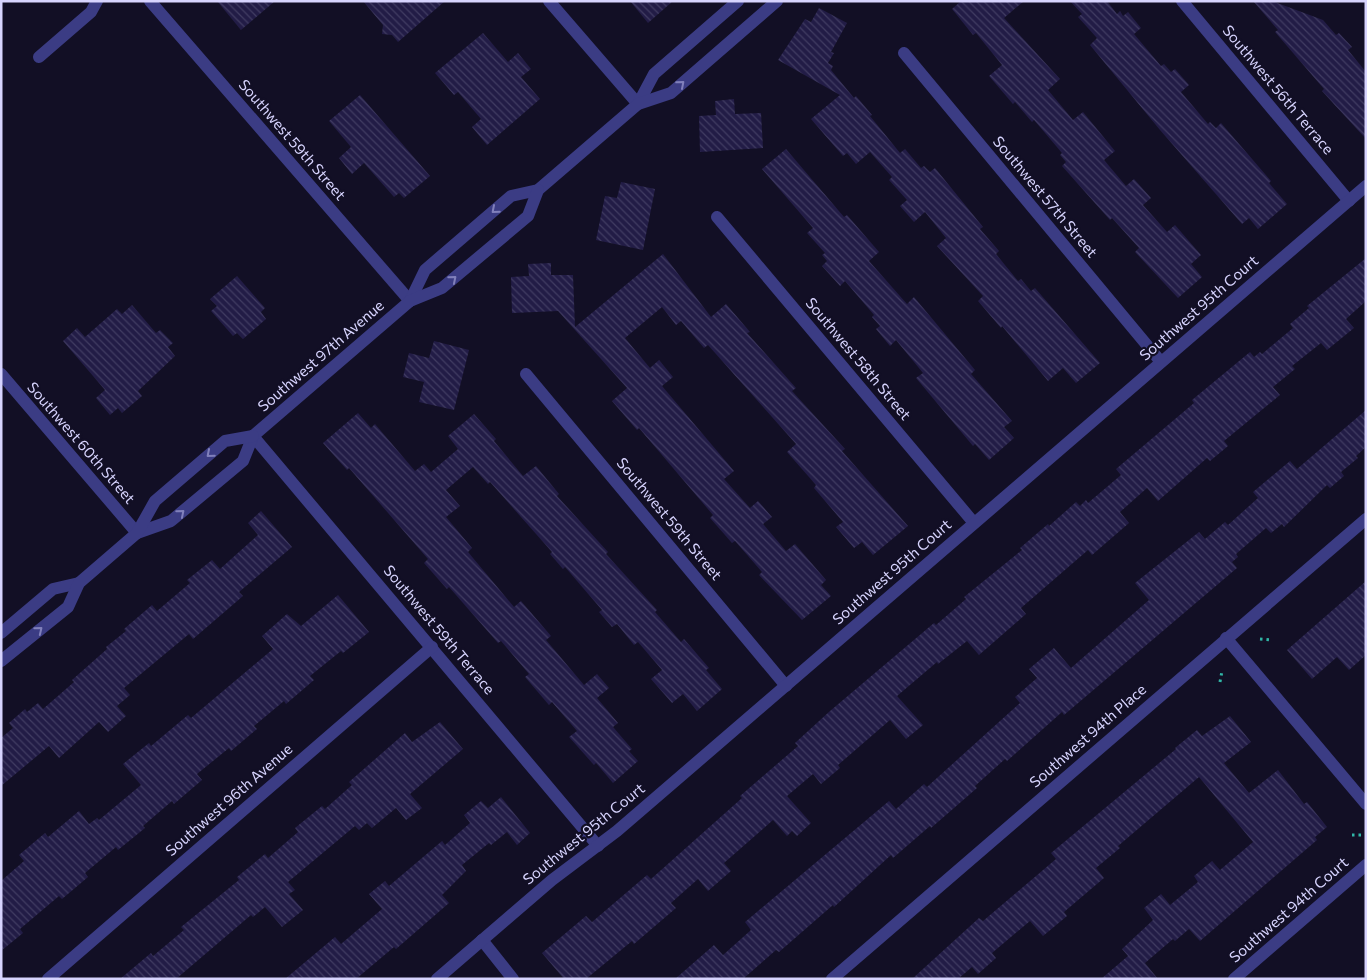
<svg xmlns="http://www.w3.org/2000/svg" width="1367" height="980" viewBox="0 0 1367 980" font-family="Commissioner,sans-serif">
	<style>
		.building { fill: url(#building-back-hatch) }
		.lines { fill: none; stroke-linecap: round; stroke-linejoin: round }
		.path { stroke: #31b6a7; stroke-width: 3; stroke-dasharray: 2.5 4; stroke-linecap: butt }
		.minor { stroke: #3b3c84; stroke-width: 12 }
		.oneway { stroke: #8180bb }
		.labels { text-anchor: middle; stroke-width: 4.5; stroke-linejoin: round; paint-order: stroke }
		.street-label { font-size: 15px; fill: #d7d4fe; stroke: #120f25 }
	</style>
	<defs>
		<pattern id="building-back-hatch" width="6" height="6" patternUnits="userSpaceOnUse" patternTransform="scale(1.25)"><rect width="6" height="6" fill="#221c46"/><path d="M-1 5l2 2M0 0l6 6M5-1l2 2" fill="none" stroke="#413c62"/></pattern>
	</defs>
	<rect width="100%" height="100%" fill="#120f25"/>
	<g class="building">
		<polygon points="217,1 275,1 241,30"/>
		<polygon points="363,1 445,1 398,42 392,35 382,34 383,25"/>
		<polygon points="630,1 673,1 648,23"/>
		<polygon points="961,1 1024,1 1004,18 1060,79 1048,90 1073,120 1083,112 1115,151 1104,160 1126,186 1134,179 1151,198 1143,205 1167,232 1175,225 1201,255 1191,264 1202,277 1178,298 1135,252 1139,248 1112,218 1110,220 1062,166 1066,162 1060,155 1062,153 1034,120 1032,122 1015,102 1013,104 989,76 1002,65 976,33 973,35 952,9"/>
		<polygon points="1070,1 1107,1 1117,14 1120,11 1123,16 1128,12 1141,28 1134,34 1161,66 1164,64 1171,72 1175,69 1189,85 1181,92 1208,124 1210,122 1216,128 1221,123 1271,181 1269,183 1287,204 1258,229 1249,218 1242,224 1160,130 1090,45 1097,38 1078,17 1082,14"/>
		<polygon points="1253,1 1272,1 1323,20 1336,35 1339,33 1352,47 1348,50 1366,72 1366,139 1322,91 1324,89 1275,32 1278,30"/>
		<polygon points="819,8 847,23 831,52 834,53 828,63 833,66 831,70 854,98 856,96 872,115 870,116 900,153 905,149 921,168 924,166 930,172 935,168 983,227 980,229 999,251 996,254 1018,281 1021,279 1031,291 1035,288 1100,363 1076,383 1063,368 1048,381 1002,326 1001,328 978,301 983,296 937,246 946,238 925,212 914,222 900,206 907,200 889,180 892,177 870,152 856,164 847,153 843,156 811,119 840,95 778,60 805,19 811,22"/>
		<polygon points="483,33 508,62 518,53 531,69 521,77 540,99 487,145 472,127 481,119 458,92 454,95 435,73"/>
		<polygon points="360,95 430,176 404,198 399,193 394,197 364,163 352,174 339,158 351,147 329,121"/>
		<polygon points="734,99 735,114 761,113 763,148 700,152 699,116 716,115 715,101"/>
		<polygon points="786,149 844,217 847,215 879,252 869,261 907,304 914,297 975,370 971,374 1012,421 1004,427 1014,438 989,460 975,444 973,446 916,378 923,373 896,340 890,346 876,329 880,326 872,317 874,315 845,281 840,286 822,266 827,261 822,255 825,253 807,233 813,228 762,169"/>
		<polygon points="621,182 655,189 643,250 596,240 605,196 617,198"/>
		<polygon points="663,254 711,317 726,304 750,332 747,333 796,388 792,391 845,449 842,451 908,526 873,555 862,542 854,548 836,527 843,522 814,488 816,485 787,452 796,444 708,345 704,348 681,321 676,325 662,307 625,338 650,368 659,360 673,377 662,386 734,471 724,479 750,508 758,501 772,517 763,524 786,551 795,544 826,580 821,585 831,596 802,620 759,575 762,572 735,541 732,543 710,518 713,515 639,428 637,430 612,401 627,388 558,311 512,313 511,277 529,276 528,264 551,263 551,275 573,275 575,327"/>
		<polygon points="1366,258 1366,301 1346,319 1354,328 1327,350 1321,343 1292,366 1295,369 1273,387 1280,395 1224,441 1228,446 1210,461 1207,458 1158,501 1147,488 1120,512 1129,523 1092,555 1088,550 1021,608 1026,614 979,655 967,641 938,664 937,662 897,696 923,725 906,739 890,720 838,765 840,768 821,784 813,774 787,796 811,823 797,836 792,831 787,836 773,820 724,863 731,871 708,891 698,879 671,903 676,908 634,944 632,941 586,979 564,979 542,953 586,916 592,922 647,875 651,879 742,798 740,796 798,746 795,743 830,711 934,623 936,625 966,599 964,597 1022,550 1020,548 1048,524 1049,526 1076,502 1080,506 1086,500 1088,503 1121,475 1116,469 1194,403 1192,400 1250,352 1254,357 1260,352 1262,354 1293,328 1290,324 1309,308 1307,306"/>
		<polygon points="237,276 265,308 261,312 266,319 243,339 237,333 233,336 211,311 217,306 210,299"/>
		<polygon points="132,305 156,333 160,330 173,343 168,347 175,356 138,391 142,396 122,413 118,408 110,415 96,398 105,390 63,341 77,328 85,337 117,309 122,314"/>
		<polygon points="434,341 469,350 454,410 419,402 424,382 403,377 409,353 429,358"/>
		<polygon points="1366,410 1366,447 1356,456 1358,458 1341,472 1344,476 1330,488 1327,485 1284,527 1282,524 1271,533 1266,528 1236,554 1238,557 1232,562 1237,568 1064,715 1062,712 1007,761 1005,759 975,786 977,788 931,828 930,826 893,858 891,855 834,907 833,905 779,952 776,950 743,979 675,979 714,945 723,955 751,930 745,922 889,801 896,809 924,784 927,787 1020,703 1015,697 1037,678 1029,669 1054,648 1071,668 1149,600 1135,583 1199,532 1205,539 1225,522 1228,525 1258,498 1253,492 1290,461 1297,469"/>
		<polygon points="358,413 371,428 375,424 415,471 424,464 431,472 458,449 448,436 474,414 496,439 494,441 523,476 536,466 559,494 557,496 608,552 606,554 657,610 655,612 681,642 684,639 709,668 706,670 722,689 697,711 683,694 672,703 651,679 662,670 638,642 634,645 617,624 612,627 599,612 602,610 565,567 563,569 550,554 552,552 490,482 488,484 473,467 446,490 460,506 446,517 472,548 468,552 514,607 521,601 551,636 546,640 584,685 597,674 609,688 597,698 618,723 613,727 632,749 629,751 638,761 613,783 596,763 594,765 569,737 577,731 552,702 549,705 525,677 529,674 501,641 498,643 449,587 447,589 424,563 428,559 349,468 347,470 323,443"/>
		<polygon points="261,511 292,547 239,592 243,596 193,639 189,634 124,688 130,695 117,706 126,716 108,732 99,722 59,758 49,746 1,786 1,738 13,728 9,723 25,709 27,712 38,703 43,709 74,682 72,680 107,649 106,647 126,631 124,629 152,605 157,611 190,583 187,580 212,560 220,569 258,535 248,523"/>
		<polygon points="1366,581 1366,655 1349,670 1337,657 1312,679 1287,650"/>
		<polygon points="338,595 369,632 343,653 341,651 310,676 314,680 286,704 284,701 254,726 257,729 231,751 229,748 197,774 202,780 174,804 172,801 143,826 145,828 118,850 116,847 85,873 88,877 62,899 59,896 20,929 23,933 1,951 1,881 24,861 19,855 45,833 48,837 79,811 89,824 97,818 99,820 141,785 123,764 149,743 151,746 188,715 191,718 273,649 262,636 287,614 301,626"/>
		<polygon points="1230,716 1251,742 1224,763 1249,793 1278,770 1304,804 1307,802 1327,827 1315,837 1317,840 1200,941 1189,929 1175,941 1173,939 1145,963 1158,979 1101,979 1128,956 1122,949 1153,920 1144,908 1161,894 1170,905 1198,882 1194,876 1212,861 1220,870 1253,842 1199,777 1118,846 1120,848 1096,868 1104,878 1064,912 1067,916 1043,936 1030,921 992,953 996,958 978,974 972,967 958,979 912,979 979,918 983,921 1056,859 1051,853 1176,749 1175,748 1197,730 1202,736"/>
		<polygon points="440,722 463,749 410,794 422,808 406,820 396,808 372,828 367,823 359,830 355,826 288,882 295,890 289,894 303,910 282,927 265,907 253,917 251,915 176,979 120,979 151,953 153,956 184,930 181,927 239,880 237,877 265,854 268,858 298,832 295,828 322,806 325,809 352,785 349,782 405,733 412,742"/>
		<polygon points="501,797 530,833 517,845 507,832 491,845 489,843 462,865 466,871 442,895 449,903 396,949 394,947 356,979 285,979 335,937 341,944 382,909 369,894 385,881 389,886 442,841 445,845 470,823 464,815 481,801 488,808"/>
	</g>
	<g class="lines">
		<g class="path">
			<polyline points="1260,639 1271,640"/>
			<polyline points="1220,682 1222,671"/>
			<polyline points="1352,835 1364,835"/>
		</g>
		<g class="minor">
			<polyline points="150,1 410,301"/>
			<polyline points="549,1 638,104"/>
			<polyline points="1182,1 1349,201"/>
			<polyline points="904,53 1161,362"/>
			<polyline points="39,57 91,12 97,1"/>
			<polyline points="638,104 654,74 738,1"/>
			<polyline points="717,217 974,523"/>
			<polyline points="410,301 425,270 511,196 538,190 638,104 671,93 777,1"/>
			<polyline points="1,374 137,533"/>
			<polyline points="526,374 786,686"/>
			<polyline points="253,436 598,846"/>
			<polyline points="137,533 171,521 243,461 253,436 410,301 442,288 528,216 538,190"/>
			<polyline points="1,633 53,589 79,583"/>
			<polyline points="1226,638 1366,804"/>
			<polyline points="1,661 68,607 79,583 137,533 155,501 225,441 253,436"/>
			<polyline points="482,940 513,979"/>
			<polyline points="48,979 432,647"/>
			<polyline points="437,979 552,880 617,831 1366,186"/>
			<polyline points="832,979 1366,519"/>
			<polyline points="1234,979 1366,865"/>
		</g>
	</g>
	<defs><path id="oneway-chevron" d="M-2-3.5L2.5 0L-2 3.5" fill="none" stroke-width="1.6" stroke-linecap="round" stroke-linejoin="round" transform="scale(1.25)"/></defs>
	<g class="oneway">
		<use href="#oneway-chevron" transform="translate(681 84) rotate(-41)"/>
		<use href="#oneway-chevron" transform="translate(495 210) rotate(139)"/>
		<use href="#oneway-chevron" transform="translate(453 279) rotate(-40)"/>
		<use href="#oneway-chevron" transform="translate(210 454) rotate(139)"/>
		<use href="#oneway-chevron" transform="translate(181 513) rotate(-40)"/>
		<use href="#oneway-chevron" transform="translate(39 630) rotate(-39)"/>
	</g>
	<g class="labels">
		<g class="street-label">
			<text transform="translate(1278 90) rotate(50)" y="5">Southwest 56th Terrace</text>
			<text transform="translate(292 140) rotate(49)" y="5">Southwest 59th Street</text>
			<text transform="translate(1045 197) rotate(50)" y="5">Southwest 57th Street</text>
			<text transform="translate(1199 308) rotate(-41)" y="5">Southwest 95th Court</text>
			<text transform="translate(321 356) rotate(-41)" y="5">Southwest 97th Avenue</text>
			<text transform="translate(858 359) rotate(50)" y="5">Southwest 58th Street</text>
			<text transform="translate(81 443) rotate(49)" y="5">Southwest 60th Street</text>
			<text transform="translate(669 519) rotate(50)" y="5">Southwest 59th Street</text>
			<text transform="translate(892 572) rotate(-41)" y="5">Southwest 95th Court</text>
			<text transform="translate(439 630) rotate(50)" y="5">Southwest 59th Terrace</text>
			<text transform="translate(1088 736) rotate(-41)" y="5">Southwest 94th Place</text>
			<text transform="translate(229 800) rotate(-41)" y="5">Southwest 96th Avenue</text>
			<text transform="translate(584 834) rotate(-39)" y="5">Southwest 95th Court</text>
			<text transform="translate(1289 910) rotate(-41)" y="5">Southwest 94th Court</text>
		</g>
	</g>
	<rect width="1367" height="980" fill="none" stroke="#d7d4fe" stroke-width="5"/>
</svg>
